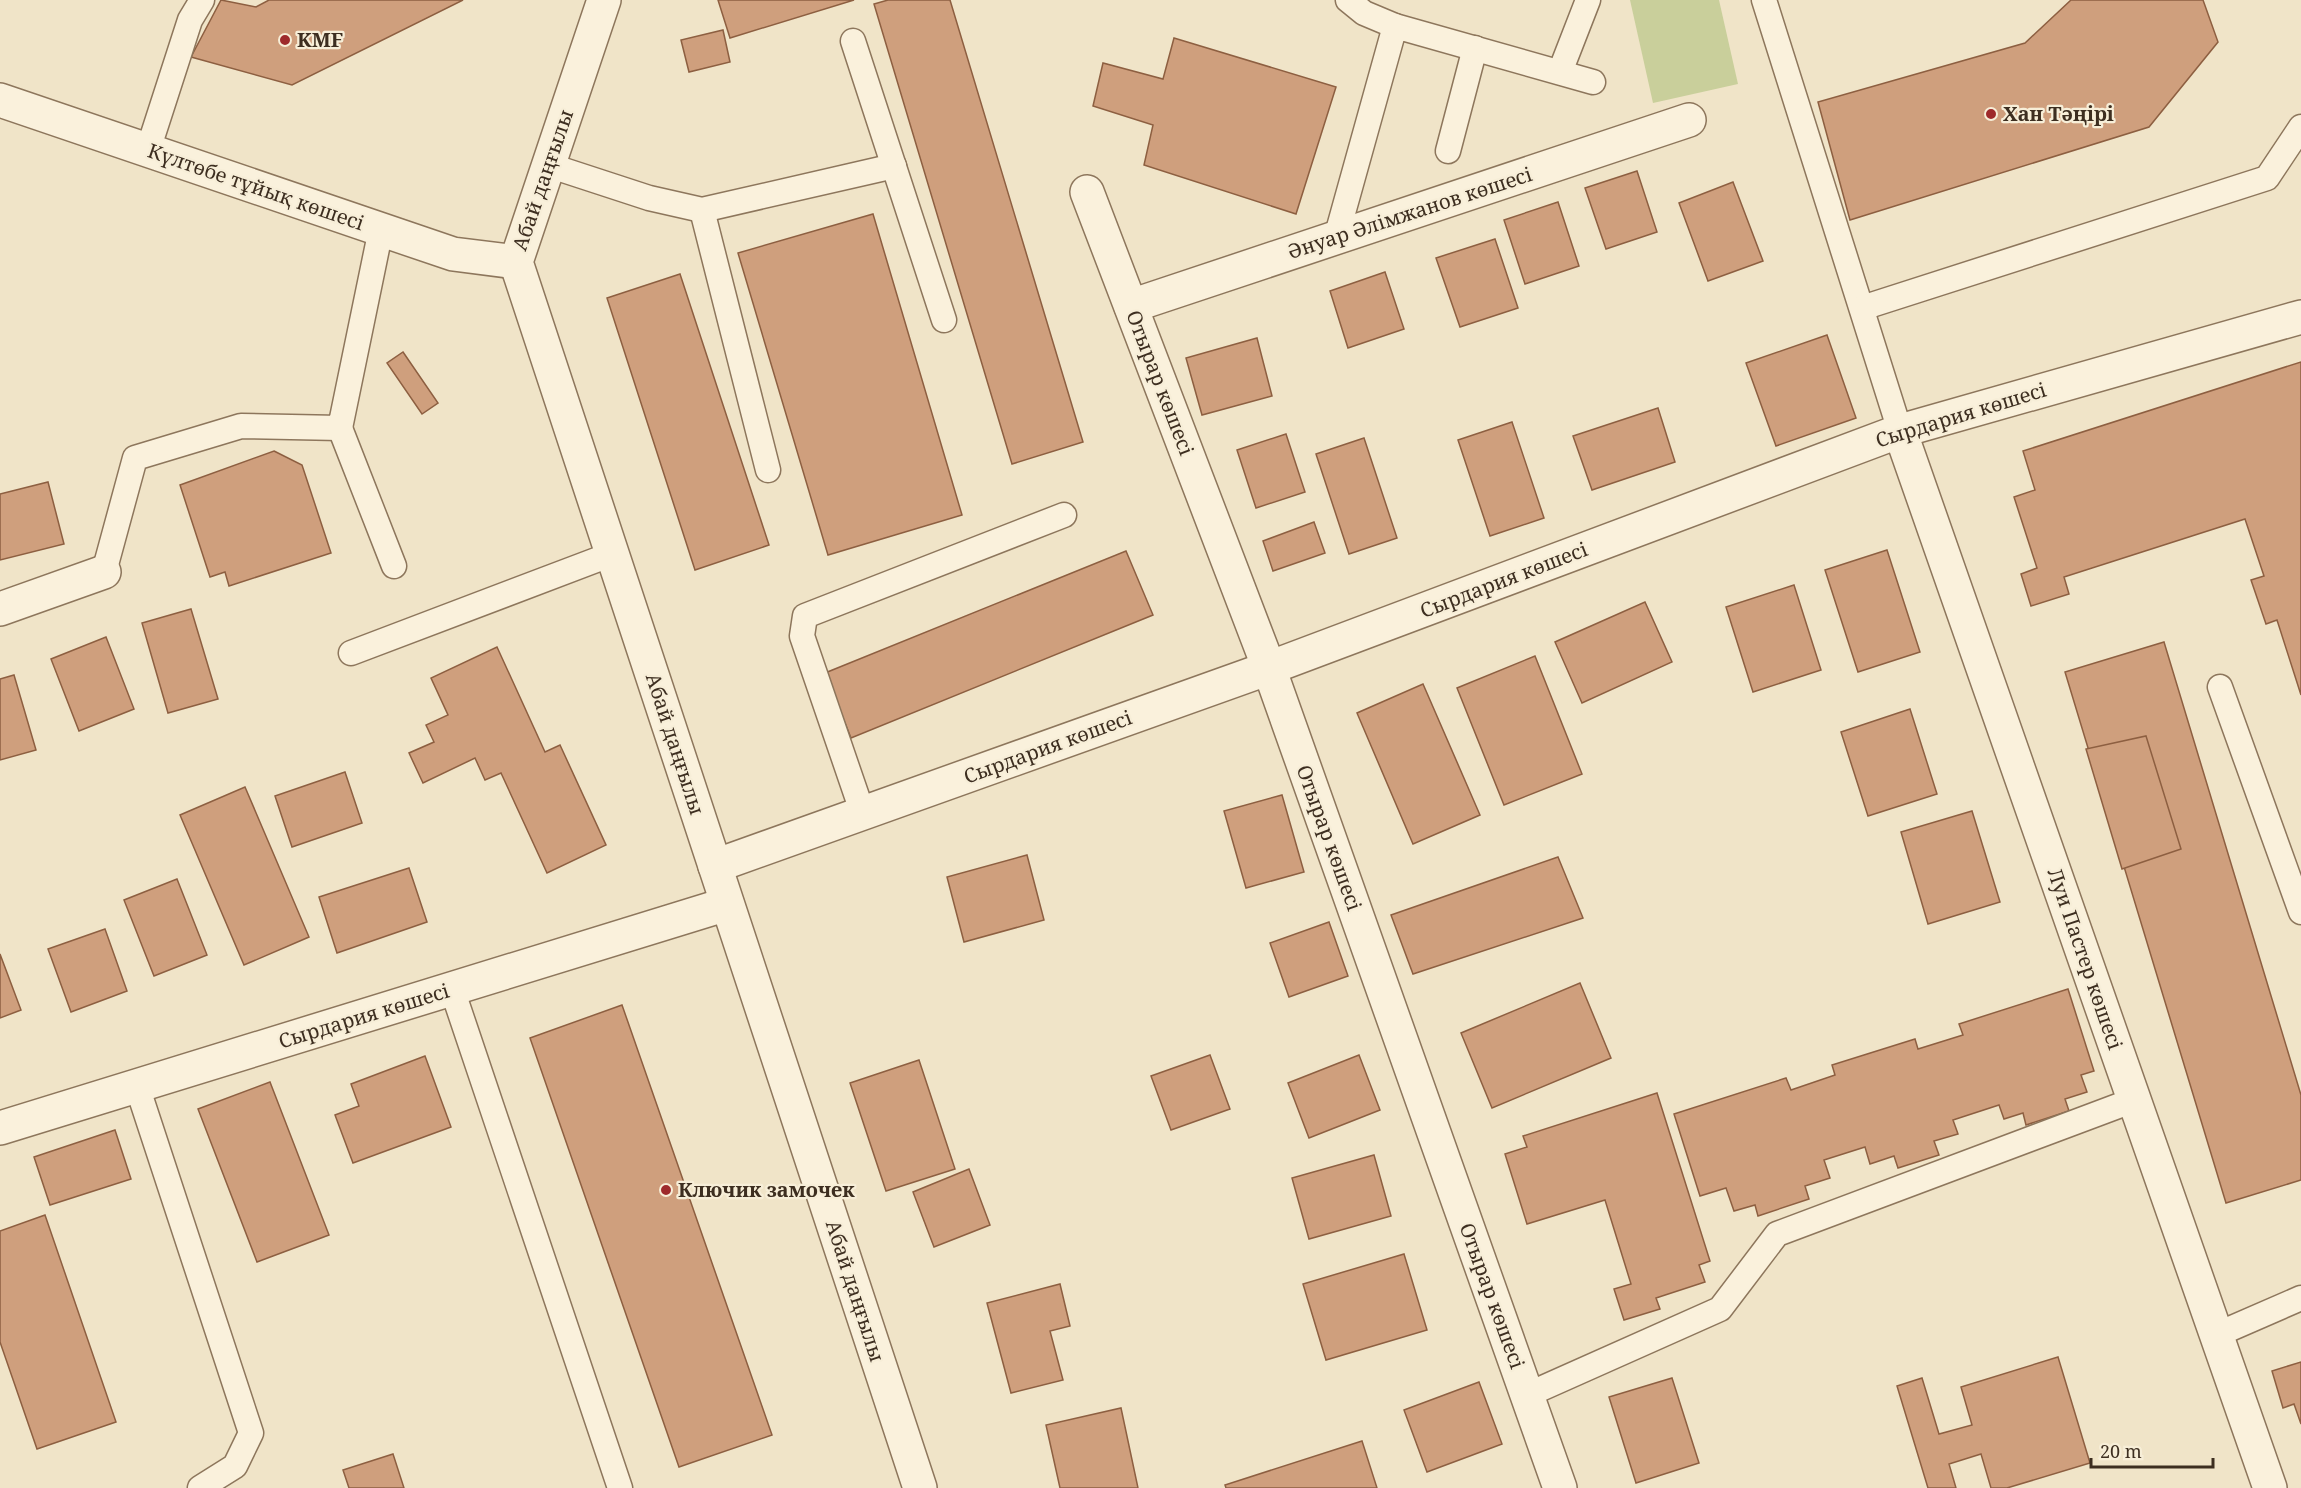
<svg xmlns="http://www.w3.org/2000/svg" width="2301" height="1488" viewBox="0 0 2301 1488" font-family="'Noto Serif',serif">
	<style>
		.green { fill: #c9cf9b }
		.building { fill: #cf9f7d; stroke: #8d5f41; stroke-width: 1.5 }
		.lines { fill: none; stroke-linecap: round; stroke-linejoin: round }
		.service-casing { stroke: #8d765c; stroke-width: 27 }
		.minor-casing { stroke: #8d765c; stroke-width: 36 }
		.tertiary-casing { stroke: #8d765c; stroke-width: 36 }
		.service { stroke: #faf1dc; stroke-width: 24 }
		.minor { stroke: #faf1dc; stroke-width: 33 }
		.tertiary { stroke: #faf1dc; stroke-width: 33 }
		.poi-dot { fill: #9e2a2b; stroke: #f7eed8; stroke-width: 2 }
		.labels { text-anchor: middle; stroke-width: 4.5; stroke-linejoin: round; paint-order: stroke }
		.poi-label { font-size: 20px; font-weight: bold; fill: #3d2e20; stroke: #f7eed8; text-anchor: start }
		.street-label { font-size: 20px; fill: #3d2e20; stroke: #f7eed8 }
	</style>
	<rect width="100%" height="100%" fill="#f0e4c8"/>
	<polygon class="green" points="1630,0 1719,0 1738,84 1653,103"/>
	<g class="building">
		<polygon points="221,0 256,7 269,0 463,0 292,85 191,57"/>
		<polygon points="718,0 854,0 730,38"/>
		<polygon points="888,0 950,0 1083,442 1012,464 874,4"/>
		<polygon points="2071,0 2203,0 2218,42 2149,127 1850,220 1818,102 2025,43"/>
		<polygon points="723,30 730,62 689,72 681,40"/>
		<polygon points="1174,38 1336,87 1296,214 1144,165 1153,125 1093,106 1103,63 1163,79"/>
		<polygon points="1637,171 1657,232 1606,249 1585,188"/>
		<polygon points="1733,182 1763,261 1708,281 1679,203"/>
		<polygon points="1558,202 1579,266 1525,284 1504,220"/>
		<polygon points="873,214 962,515 828,555 738,253"/>
		<polygon points="1495,239 1518,308 1460,327 1436,258"/>
		<polygon points="1385,272 1404,329 1348,348 1330,291"/>
		<polygon points="680,274 769,545 695,570 607,298"/>
		<polygon points="1827,335 1856,418 1776,446 1746,363"/>
		<polygon points="1257,338 1272,396 1202,415 1186,358"/>
		<polygon points="403,352 438,403 422,414 387,363"/>
		<polygon points="2301,362 2301,695 2277,620 2266,624 2251,580 2264,576 2245,519 2064,577 2069,594 2031,606 2021,574 2037,568 2014,497 2035,490 2023,451"/>
		<polygon points="1658,408 1675,462 1592,490 1573,436"/>
		<polygon points="1512,422 1544,518 1490,536 1458,440"/>
		<polygon points="1286,434 1305,492 1256,508 1237,450"/>
		<polygon points="1364,438 1397,538 1349,554 1316,454"/>
		<polygon points="274,451 302,465 331,553 229,586 225,572 210,577 180,485"/>
		<polygon points="48,482 64,544 0,560 0,494"/>
		<polygon points="1314,522 1325,553 1273,571 1263,541"/>
		<polygon points="1887,550 1920,652 1858,672 1825,570"/>
		<polygon points="1126,551 1153,615 851,738 825,673"/>
		<polygon points="1794,585 1821,670 1753,692 1726,607"/>
		<polygon points="1645,602 1672,662 1582,703 1555,642"/>
		<polygon points="191,609 218,699 168,713 142,623"/>
		<polygon points="106,637 134,709 79,731 51,659"/>
		<polygon points="2164,642 2301,1095 2301,1180 2226,1203 2065,672"/>
		<polygon points="497,647 545,752 560,745 606,845 547,873 501,773 485,780 475,758 423,783 409,753 434,742 426,725 448,715 431,678"/>
		<polygon points="1535,656 1582,774 1504,805 1457,688"/>
		<polygon points="14,675 36,750 0,760 0,679"/>
		<polygon points="1423,684 1480,815 1413,844 1357,713"/>
		<polygon points="1910,709 1937,794 1868,816 1841,732"/>
		<polygon points="2146,736 2181,849 2122,869 2086,749"/>
		<polygon points="345,772 362,823 292,847 275,796"/>
		<polygon points="245,787 309,937 244,965 180,815"/>
		<polygon points="1282,795 1304,872 1246,888 1224,811"/>
		<polygon points="1972,811 2000,902 1928,924 1901,832"/>
		<polygon points="1027,855 1044,920 964,942 947,877"/>
		<polygon points="1558,857 1583,918 1413,974 1391,915"/>
		<polygon points="409,868 427,922 337,953 319,897"/>
		<polygon points="177,879 207,955 154,976 124,900"/>
		<polygon points="1329,922 1348,976 1289,997 1270,943"/>
		<polygon points="105,929 127,991 71,1012 48,949"/>
		<polygon points="0,954 21,1010 0,1018"/>
		<polygon points="1580,983 1611,1058 1492,1108 1461,1033"/>
		<polygon points="2068,989 2094,1071 2081,1075 2087,1092 2065,1099 2069,1111 2026,1125 2023,1113 2004,1119 1999,1105 1953,1120 1958,1134 1934,1141 1939,1155 1898,1168 1894,1156 1870,1164 1865,1147 1824,1160 1830,1178 1805,1186 1809,1199 1758,1216 1755,1205 1734,1211 1726,1188 1700,1196 1674,1114 1786,1078 1791,1090 1835,1075 1832,1065 1915,1039 1918,1049 1963,1035 1959,1024"/>
		<polygon points="622,1005 772,1435 679,1467 530,1038"/>
		<polygon points="1210,1055 1230,1109 1171,1130 1151,1076"/>
		<polygon points="1359,1055 1380,1110 1309,1138 1288,1083"/>
		<polygon points="425,1056 451,1127 353,1163 335,1115 359,1106 351,1084"/>
		<polygon points="919,1060 955,1169 886,1191 850,1083"/>
		<polygon points="270,1082 329,1235 257,1262 198,1109"/>
		<polygon points="1657,1093 1710,1261 1699,1265 1705,1282 1656,1298 1660,1309 1624,1320 1614,1289 1631,1284 1605,1200 1527,1224 1505,1154 1527,1147 1523,1136"/>
		<polygon points="115,1130 131,1179 50,1205 34,1157"/>
		<polygon points="1374,1155 1391,1216 1309,1239 1292,1178"/>
		<polygon points="969,1169 990,1225 934,1247 913,1192"/>
		<polygon points="45,1215 116,1422 37,1449 0,1342 0,1231"/>
		<polygon points="1404,1254 1427,1330 1326,1360 1303,1284"/>
		<polygon points="1060,1284 1070,1326 1050,1331 1063,1380 1011,1393 987,1303"/>
		<polygon points="2058,1357 2090,1463 2007,1488 1991,1488 1981,1454 1949,1464 1956,1488 1928,1488 1897,1386 1922,1378 1939,1434 1972,1425 1961,1387"/>
		<polygon points="2301,1362 2301,1424 2294,1404 2283,1408 2272,1371"/>
		<polygon points="1672,1378 1699,1463 1636,1483 1609,1397"/>
		<polygon points="1479,1382 1502,1444 1427,1472 1404,1410"/>
		<polygon points="1121,1408 1138,1488 1060,1488 1046,1425"/>
		<polygon points="1362,1441 1377,1488 1226,1488 1225,1485"/>
		<polygon points="393,1454 404,1488 349,1488 343,1470"/>
	</g>
	<g class="lines">
		<g class="service-casing">
			<g id="service">
				<polyline points="1348,0 1364,13 1395,26"/>
				<polyline points="1764,0 1900,431"/>
				<polyline points="853,41 944,320"/>
				<polyline points="1560,72 1588,0"/>
				<polyline points="148,150 190,20 202,0"/>
				<polyline points="1448,151 1475,48"/>
				<polyline points="548,165 649,198 702,210 894,166"/>
				<polyline points="702,210 768,470"/>
				<polyline points="1336,238 1395,26 1593,82"/>
				<polyline points="1862,308 2267,178 2301,127"/>
				<polyline points="340,428 394,566"/>
				<polyline points="104,572 135,458 241,426 340,428 381,229"/>
				<polyline points="351,653 612,554"/>
				<polyline points="2220,687 2301,912"/>
				<polyline points="863,814 802,636 805,616 1064,515"/>
				<polyline points="452,989 620,1488"/>
				<polyline points="137,1086 251,1433 235,1466 200,1488"/>
				<polyline points="2216,1335 2301,1298"/>
				<polyline points="1527,1395 1720,1309 1777,1234 2134,1100"/>
			</g>
		</g>
		<g class="minor-casing">
			<g id="minor">
				<polyline points="0,100 453,254 516,262"/>
				<polyline points="1087,192 1269,668 1560,1488"/>
				<polyline points="1131,306 1689,120"/>
				<polyline points="1900,431 2270,1488"/>
				<polyline points="0,609 104,572"/>
				<polyline points="715,866 1269,668 1900,431 2301,317"/>
				<polyline points="0,1128 727,904"/>
			</g>
		</g>
		<g class="tertiary-casing">
			<polyline id="tertiary" points="604,0 516,262 920,1488"/>
		</g>
		<use href="#service" class="service"/>
		<use href="#minor" class="minor"/>
		<use href="#tertiary" class="tertiary"/>
	</g>
	<g class="poi-dot">
		<circle cx="285" cy="40" r="6"/>
		<circle cx="1991" cy="114" r="6"/>
		<circle cx="666" cy="1190" r="6"/>
	</g>
	<g class="labels">
		<g class="poi-label">
			<text x="297" y="47">KMF</text>
			<text x="2003" y="121">Хан Тәңірі</text>
			<text x="678" y="1197">Ключик замочек</text>
		</g>
		<g class="street-label">
			<text transform="translate(543 180) rotate(-71)" y="7">Абай даңғылы</text>
			<text transform="translate(256 187) rotate(19)" y="7">Күлтөбе тұйық көшесі</text>
			<text transform="translate(1410 213) rotate(-18)" y="7">Әнуар Әлімжанов көшесі</text>
			<text transform="translate(1160 383) rotate(69)" y="7">Отырар көшесі</text>
			<text transform="translate(1961 415) rotate(-17)" y="7">Сырдария көшесі</text>
			<text transform="translate(1504 580) rotate(-21)" y="7">Сырдария көшесі</text>
			<text transform="translate(675 744) rotate(72)" y="7">Абай даңғылы</text>
			<text transform="translate(1048 747) rotate(-20)" y="7">Сырдария көшесі</text>
			<text transform="translate(1329 838) rotate(70)" y="7">Отырар көшесі</text>
			<text transform="translate(2085 959) rotate(71)" y="7">Луи Пастер көшесі</text>
			<text transform="translate(364 1016) rotate(-17)" y="7">Сырдария көшесі</text>
			<text transform="translate(855 1291) rotate(72)" y="7">Абай даңғылы</text>
			<text transform="translate(1492 1296) rotate(70)" y="7">Отырар көшесі</text>
		</g>
	</g>
	<path d="M2091 1458v9h122v-9" fill="none" stroke="#3d2e20" stroke-width="3"/>
	<text x="2100" y="1458" font-size="18" fill="#3d2e20" stroke="#f7eed8" stroke-width="4.5" paint-order="stroke">20 m</text>
</svg>
